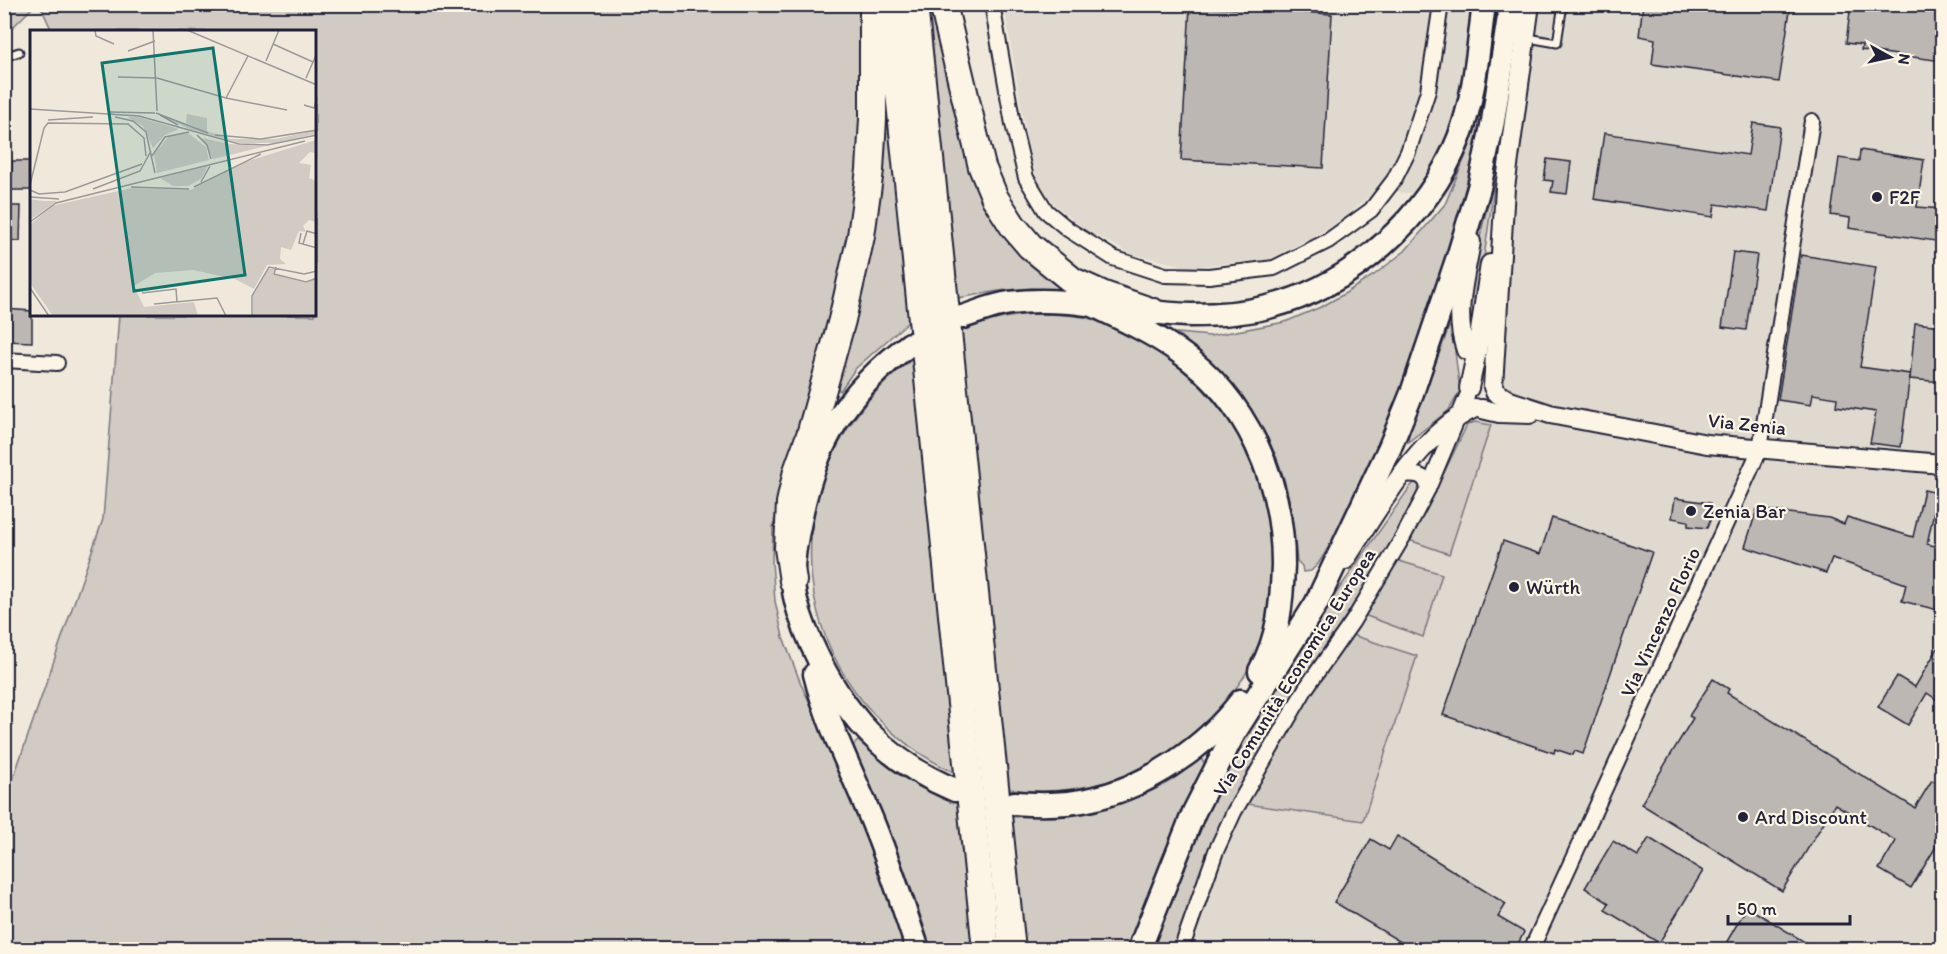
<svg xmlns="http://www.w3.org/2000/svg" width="1947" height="954" viewBox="0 0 1947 954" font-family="Itim,sans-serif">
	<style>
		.built { fill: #e0d9cf }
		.green { fill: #d1cbc3; stroke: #7a767f; stroke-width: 1.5 }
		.building { fill: #bcb7b3; stroke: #22223b; stroke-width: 1.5 }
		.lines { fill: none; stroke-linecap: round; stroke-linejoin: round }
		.service-casing { stroke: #22223b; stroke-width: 11 }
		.minor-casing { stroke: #22223b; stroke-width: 18 }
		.tertiary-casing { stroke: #22223b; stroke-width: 22 }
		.primary-casing { stroke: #22223b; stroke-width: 27 }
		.motorway-casing { stroke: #22223b; stroke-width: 30 }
		.service { stroke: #fcf5e5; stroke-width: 7 }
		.minor { stroke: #fcf5e5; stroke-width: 14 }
		.tertiary { stroke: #fcf5e5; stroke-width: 18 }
		.primary { stroke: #fcf5e5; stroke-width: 22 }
		.motorway { stroke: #fcf5e5; stroke-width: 26 }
		.poi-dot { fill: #22223b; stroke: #fcf5e5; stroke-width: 2 }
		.labels { text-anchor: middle; stroke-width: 4.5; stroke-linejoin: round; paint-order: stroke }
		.poi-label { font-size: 20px; fill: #22223b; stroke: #fcf5e5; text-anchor: start }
		.street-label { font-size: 20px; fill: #22223b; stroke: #fcf5e5 }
		.inset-road { fill: none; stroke: #9d999b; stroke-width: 1.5 }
		.view { fill: #0f766e; fill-opacity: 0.15; stroke: #0f766e; stroke-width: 3 }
		.inset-edge { fill: none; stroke: #22223b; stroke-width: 3 }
	</style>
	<rect width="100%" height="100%" fill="#efe8db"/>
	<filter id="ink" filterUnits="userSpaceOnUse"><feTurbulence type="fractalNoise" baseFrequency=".0167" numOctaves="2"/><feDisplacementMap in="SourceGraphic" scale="12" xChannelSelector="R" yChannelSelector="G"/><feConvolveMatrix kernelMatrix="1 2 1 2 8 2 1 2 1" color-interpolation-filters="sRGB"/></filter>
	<g filter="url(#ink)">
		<polygon class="built" points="1004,5 1942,5 1942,949 1177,949 1204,865 1218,830 1244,779 1283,713 1424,488 1502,378 1514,203 1376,190 1339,223 1270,259 1188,267 1129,253 1084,229 1055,205 1038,182 1027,142"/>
		<g class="green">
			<polygon points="5,4 35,4 35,5 5,35"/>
			<polygon points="40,5 862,5 866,109 851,221 829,325 796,439 781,483 773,528 772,562 775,601 783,637 801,684 845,779 910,949 4,949 5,802 103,519 119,315 315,315 315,32 52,31"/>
			<polygon points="927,5 935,5 975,172 1068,291 1032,288 998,291 958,298 926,14"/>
			<path d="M1498,11L1482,121L1453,237L1410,376L1351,507L1335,537L1318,564L1311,571L1303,572L1302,566L1297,561C1294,534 1292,506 1284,479C1267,419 1223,373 1177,333L1210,336L1285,322L1323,306L1344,294L1374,275L1405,251L1445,204L1469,148L1481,103Z"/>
			<polygon points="884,72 909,321 855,369 840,391 833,384"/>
			<path d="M1495,180L1473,335L1469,334C1466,319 1469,304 1471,288C1476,251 1484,216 1495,180Z"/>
			<path d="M1033,314C1051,314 1069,314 1087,318C1109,323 1129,334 1149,346C1250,406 1296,526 1262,639C1249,681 1208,726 1172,750C1123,784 1068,796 1009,789L960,332C984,321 1006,316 1033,314Z"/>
			<polygon points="1449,327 1452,328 1460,391 1449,410 1408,442 1409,434"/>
			<path d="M914,358L957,774C782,692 759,474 914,358Z"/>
			<polygon points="1475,422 1491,425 1449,554 1409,540 1431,500 1467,425"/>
			<path d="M1416,481L1422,483L1424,488C1404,521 1386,554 1365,586C1315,666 1259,743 1219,828C1200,867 1190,909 1177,949L1147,950L1184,854L1252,721L1296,651L1410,487Z"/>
			<polygon points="1396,560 1442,574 1423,637 1364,615"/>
			<path d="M1349,634L1417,656L1363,821L1247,804C1275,744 1313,689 1349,634Z"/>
			<path d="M858,741C893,770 919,786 960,805L975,949H931C910,880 884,812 852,746Z"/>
			<path d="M1200,757L1207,767L1128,949H1023L1010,817C1067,816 1127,810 1175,778C1184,772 1192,763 1200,757Z"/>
		</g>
		<g class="building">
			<polygon points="1643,4 1791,4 1779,82 1652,64 1655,39 1639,36"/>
			<polygon points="1851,4 1942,4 1942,61 1861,50 1862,45 1846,43"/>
			<polygon points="1190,6 1332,14 1323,168 1181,160"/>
			<polygon points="1753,123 1780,127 1768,211 1715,204 1713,217 1594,199 1604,133 1748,155"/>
			<polygon points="1860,150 1924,160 1917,207 1942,209 1942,242 1849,228 1850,218 1831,215 1839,158 1859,161"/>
			<polygon points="1547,159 1571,162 1567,194 1551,192 1553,181 1544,180"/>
			<polygon points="12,161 32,161 32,190 11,190"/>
			<polygon points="4,206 21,206 20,241 4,240"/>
			<polygon points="1733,252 1757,255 1746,330 1722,327"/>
			<polygon points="1801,255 1876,267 1860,367 1910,374 1901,447 1870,443 1876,412 1836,406 1837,398 1813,394 1811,405 1778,400"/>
			<polygon points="4,309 32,311 32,342 4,341"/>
			<polygon points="1915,323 1942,326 1942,382 1910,379"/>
			<polygon points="1924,490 1938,493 1927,544 1942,548 1942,611 1902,601 1906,584 1832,558 1826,573 1745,547 1757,509 1829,518 1844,524 1847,517 1913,537"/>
			<polygon points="1675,498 1710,503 1709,513 1713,513 1707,528 1688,526 1688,521 1672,518"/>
			<polygon points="1552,518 1652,552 1583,754 1575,751 1573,755 1555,749 1554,753 1443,715 1503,541 1540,554"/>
			<polygon points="1942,641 1942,703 1927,693 1908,725 1878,707 1897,676 1915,687"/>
			<polygon points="1713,679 1729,689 1727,693 1915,808 1932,780 1942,786 1942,837 1911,888 1879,869 1896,841 1835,804 1782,891 1641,804 1693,718 1689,716"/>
			<polygon points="1397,836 1506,904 1498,917 1524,932 1515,950 1414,950 1334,902 1371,839 1389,850"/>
			<polygon points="1649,838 1703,871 1659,943 1605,910 1609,903 1585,888 1613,841 1638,856"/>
			<polygon points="1747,907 1818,950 1722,950"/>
		</g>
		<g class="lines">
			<g class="service-casing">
				<g id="service">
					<polyline points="1528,38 1557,43 1563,4"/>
					<polyline points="4,57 19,52"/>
				</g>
			</g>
			<g class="minor-casing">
				<g id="minor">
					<polyline points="992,4 1013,124 1026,178 1046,211 1069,230 1113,258 1165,275 1209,276 1274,268 1328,241 1371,210 1394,180 1408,152 1428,91 1441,4"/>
					<polyline points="4,360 57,363"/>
					<path d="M1401,475C1415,474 1426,473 1428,489"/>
					<polyline points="1181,950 1216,851 1234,812 1306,688 1353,621 1403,537 1428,489 1467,396"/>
					<polyline points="1531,950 1760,449 1812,121"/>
				</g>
			</g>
			<g class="tertiary-casing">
				<g id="tertiary">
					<path d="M1471,242C1465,277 1453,315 1466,350L1473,352L1477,351"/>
					<polyline points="1493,387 1505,188 1530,4"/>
					<polyline points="1469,388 1477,351 1490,264"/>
					<polyline points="1495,392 1510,401 1550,414 1707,444 1942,464"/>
					<polyline points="1482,409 1499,413 1530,414"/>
					<path d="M1345,560C1378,510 1419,433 1475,408"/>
				</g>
			</g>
			<g class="primary-casing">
				<g id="primary">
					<path d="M1093,305C1122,319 1151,332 1178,351C1247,398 1283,482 1283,564C1282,601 1279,638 1260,671"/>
					<path d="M962,317C978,312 994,305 1010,303C1071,295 1131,314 1192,315C1217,315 1244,313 1268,307C1351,287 1428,217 1459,138C1475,96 1478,49 1484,4"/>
					<path d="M910,344C846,392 815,442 800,521C796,539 792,561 793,580C793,599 804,628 812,645C843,714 885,761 955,790"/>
					<path d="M815,674C828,727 855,777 875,828C891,868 904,909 918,950"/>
					<path d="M1014,803C1040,805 1067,805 1092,799C1149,786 1206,747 1241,701"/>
					<polyline points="1139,950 1194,812 1234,733 1316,604 1390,447 1412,393 1459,254 1479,188 1493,121 1511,4"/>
				</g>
			</g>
			<g class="motorway-casing">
				<g id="motorway">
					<polyline points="890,4 986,950"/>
					<polyline points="914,4 1012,950"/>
					<polyline points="943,4 982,167 995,198 1013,226 1030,246 1073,281 1104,295 1153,312"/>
					<polyline points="793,581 788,548 790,503 797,471 810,435 842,320 861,236 870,170 873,119 873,4"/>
				</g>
			</g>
			<use href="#service" class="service"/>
			<use href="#minor" class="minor"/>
			<use href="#tertiary" class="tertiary"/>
			<use href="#primary" class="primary"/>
			<use href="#motorway" class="motorway"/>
		</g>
	</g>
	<g class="poi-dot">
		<circle cx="1877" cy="197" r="6"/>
		<circle cx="1691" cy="511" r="6"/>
		<circle cx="1514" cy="587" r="6"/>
		<circle cx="1743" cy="817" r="6"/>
	</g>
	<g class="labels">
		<g class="poi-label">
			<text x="1889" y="204">F2F</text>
			<text x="1703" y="518">Zenia Bar</text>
			<text x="1526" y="594">Würth</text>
			<text x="1755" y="824">Ard Discount</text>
		</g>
		<g class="street-label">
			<text transform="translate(1747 424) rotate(6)" y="7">Via Zenia</text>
			<text transform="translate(1660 622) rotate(-65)" y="7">Via Vincenzo Florio</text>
			<text transform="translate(1294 672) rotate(-58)" y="7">Via Comunità Economica Europea</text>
		</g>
	</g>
	<g transform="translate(30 30)">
		<rect width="286" height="286" fill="#efe8db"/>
		<path d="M157,84L177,88V102L156,93ZM97,87H108L149,99L135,105L123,118L113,96ZM137,88L201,109H246L286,100V104L244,113H209L159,99ZM158,103L176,117L179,130L127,143L124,124L139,106ZM172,108L200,114L236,116L183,129ZM286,110V123L280,122L269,133L281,135L279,148L286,151V192L279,190L273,196L276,202L269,201L261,220L251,217L250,229L256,234L237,235L224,259L205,249L163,240L125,243L104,256L114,277L164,272L168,286H23L0,253V195L21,176L102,158L161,160L215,132ZM178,136L171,149L158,156H143L130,148ZM0,169L13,171H27L0,190ZM245,238L243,244L276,253L286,248V286H223V266L238,239Z" fill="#d1cbc3"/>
		<path class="inset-road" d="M65,0L66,6L84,14M123,0L127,81M157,0L287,55M243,14L283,32M98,21L125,11M236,31L249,0M88,47L127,48L196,68L257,80M276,48L287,23M196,68L218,26M274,75L284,78L287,68M0,79L109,86L209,114L237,115L287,105M79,82L125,83M126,83L178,103M130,85L148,95M85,87L103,91L116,102L125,143M18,90L63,87M14,98L18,93L98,94L114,108L116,126M167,105L177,115L181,129M185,105L231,109L287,100M122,126L135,107L159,102M171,152L180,136M0,155L14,98M101,157L159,159M164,157L231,124M63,159L110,141L121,121M0,160L9,164L35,162L112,134M0,167L29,169M0,192L26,173L275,111M271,203L269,213L287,218M273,214L277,201L287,204M246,237L244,244L276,252L287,248M0,258L19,286M112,263L146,259L147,272M124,274L187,268L196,286M222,286V266L239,237L274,244L287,241"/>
		<path class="view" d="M183,18L215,245L104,261L72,33Z"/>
		<rect width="286" height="286" class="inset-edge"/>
	</g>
	<rect width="1947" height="954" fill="none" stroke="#fcf5e5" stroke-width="24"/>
	<rect x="12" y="12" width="1923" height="930" fill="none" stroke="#22223b" stroke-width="2" filter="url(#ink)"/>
	<g transform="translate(1890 57) rotate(98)" stroke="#fcf5e5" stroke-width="4.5" paint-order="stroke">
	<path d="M0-4.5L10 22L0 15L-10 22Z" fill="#22223b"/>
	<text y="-9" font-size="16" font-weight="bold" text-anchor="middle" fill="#22223b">N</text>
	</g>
	<path d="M1728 915v9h122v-9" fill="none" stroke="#22223b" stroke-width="3"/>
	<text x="1737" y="915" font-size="18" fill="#22223b" stroke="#fcf5e5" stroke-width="4.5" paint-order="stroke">50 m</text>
</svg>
